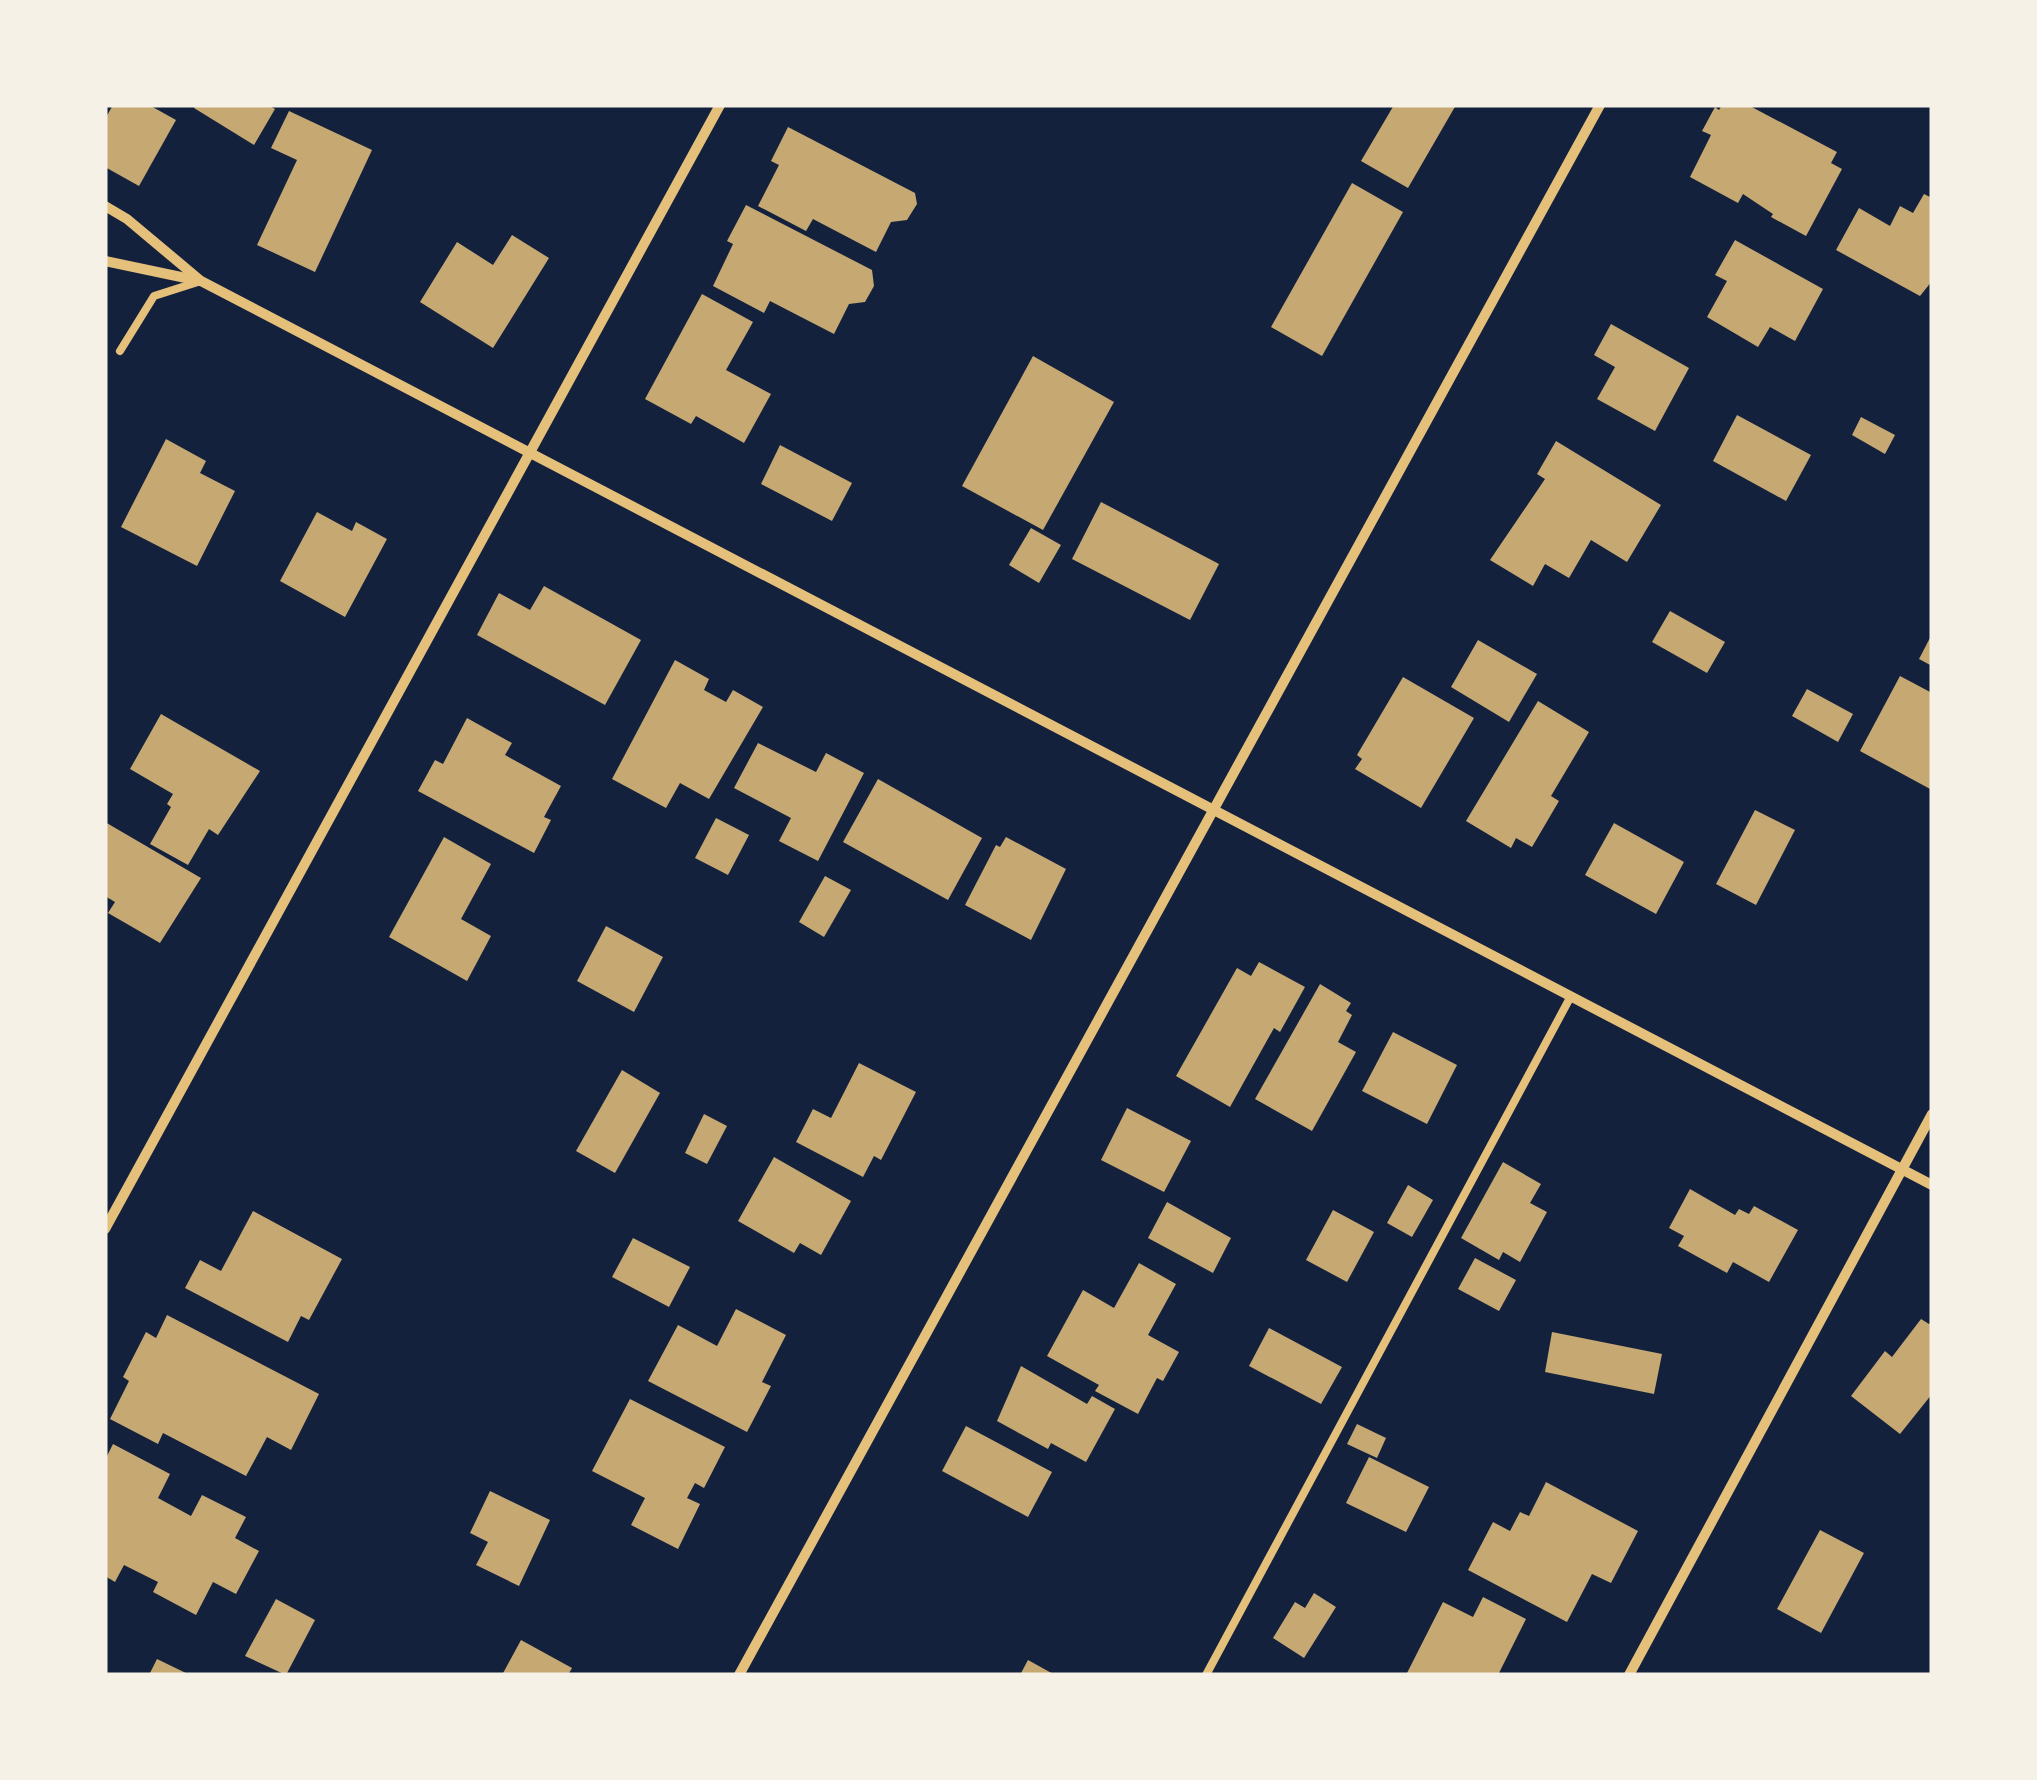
<svg xmlns="http://www.w3.org/2000/svg" width="2037" height="1780" viewBox="0 0 2037 1780" font-family="'Sofia Sans Condensed',sans-serif">
	<style>
		.building { fill: #c6a872 }
		.lines { fill: none; stroke-linecap: round; stroke-linejoin: round }
		.service { stroke: #e5c07b; stroke-width: 8 }
		.minor { stroke: #e5c07b; stroke-width: 10 }
	</style>
	<rect width="100%" height="100%" fill="#14213d"/>
	<g class="building">
		<polygon points="113,105 149,105 176,120 139,186 105,167 105,119"/>
		<polygon points="196,105 268,105 275,109 254,145 194,108"/>
		<polygon points="1394,105 1456,105 1408,188 1361,161"/>
		<polygon points="1722,105 1748,105 1837,152 1831,163 1842,169 1806,236 1771,217 1773,214 1743,194 1738,203 1690,177 1711,135 1702,131 1715,107 1719,110"/>
		<polygon points="289,111 372,150 315,272 257,245 297,160 271,148"/>
		<polygon points="788,127 915,193 917,204 907,220 891,222 876,252 813,219 806,231 758,206 779,165 771,161"/>
		<polygon points="1352,183 1403,212 1322,356 1271,327"/>
		<polygon points="1924,194 1932,198 1932,281 1920,296 1836,250 1859,208 1890,226 1900,206 1913,213"/>
		<polygon points="746,205 872,270 874,286 865,302 849,304 834,334 770,301 764,313 713,286 733,244 727,241"/>
		<polygon points="512,235 549,258 493,348 420,302 457,242 493,265"/>
		<polygon points="1735,240 1823,289 1795,341 1770,327 1758,347 1707,317 1727,281 1715,275"/>
		<polygon points="702,294 753,322 726,370 771,394 744,443 696,416 691,424 645,399"/>
		<polygon points="1611,324 1689,368 1655,431 1597,399 1615,367 1594,355"/>
		<polygon points="1033,356 1114,402 1043,530 962,486"/>
		<polygon points="1737,415 1811,455 1786,501 1713,461"/>
		<polygon points="1861,417 1895,435 1885,454 1852,435"/>
		<polygon points="166,439 206,461 200,473 235,491 197,566 121,527"/>
		<polygon points="1556,441 1661,505 1627,562 1591,540 1569,578 1545,564 1533,586 1490,560 1545,479 1537,474"/>
		<polygon points="780,445 852,483 832,521 761,484"/>
		<polygon points="1101,502 1219,564 1190,620 1072,559"/>
		<polygon points="317,512 352,531 356,522 387,539 345,617 280,581"/>
		<polygon points="1031,528 1061,545 1039,583 1009,565"/>
		<polygon points="544,586 641,640 605,705 477,635 499,593 530,610"/>
		<polygon points="1670,611 1725,642 1707,673 1652,642"/>
		<polygon points="1932,634 1932,666 1919,659"/>
		<polygon points="1478,640 1537,674 1509,722 1451,687"/>
		<polygon points="675,660 709,679 704,690 726,702 733,690 763,707 709,799 680,783 666,808 612,779"/>
		<polygon points="1900,676 1932,693 1932,790 1860,751"/>
		<polygon points="1403,677 1474,718 1421,808 1355,769 1362,759 1357,755"/>
		<polygon points="1807,689 1853,714 1838,742 1792,716"/>
		<polygon points="1538,701 1589,732 1551,796 1559,801 1532,847 1516,838 1511,848 1466,821"/>
		<polygon points="161,714 260,771 218,835 209,829 188,865 150,844 171,807 167,804 173,794 130,769"/>
		<polygon points="467,718 512,743 505,755 561,786 544,817 551,820 534,853 418,791 435,760 443,764"/>
		<polygon points="758,743 816,772 826,753 864,773 818,861 779,841 791,818 734,788"/>
		<polygon points="878,779 982,838 948,900 843,842"/>
		<polygon points="1755,810 1795,830 1756,905 1716,884"/>
		<polygon points="716,818 749,835 728,875 695,858"/>
		<polygon points="105,822 201,878 160,943 108,913 115,902 105,896"/>
		<polygon points="1614,823 1684,862 1656,914 1585,875"/>
		<polygon points="444,837 491,864 461,919 491,936 467,981 389,937"/>
		<polygon points="1006,837 1066,869 1031,940 965,905 996,845 1000,847"/>
		<polygon points="825,876 851,890 824,937 799,922"/>
		<polygon points="606,926 663,957 634,1012 577,981"/>
		<polygon points="1259,962 1305,987 1280,1032 1274,1028 1230,1107 1176,1076 1237,968 1251,976"/>
		<polygon points="1320,984 1351,1003 1346,1011 1352,1015 1338,1042 1356,1052 1312,1131 1255,1099"/>
		<polygon points="1393,1032 1457,1065 1427,1124 1362,1091"/>
		<polygon points="859,1063 916,1092 881,1160 874,1156 863,1177 796,1142 813,1109 831,1118"/>
		<polygon points="622,1070 660,1093 615,1173 576,1151"/>
		<polygon points="1127,1108 1191,1141 1164,1192 1101,1160"/>
		<polygon points="704,1114 727,1126 707,1164 685,1153"/>
		<polygon points="774,1157 851,1201 821,1255 800,1243 794,1253 738,1221"/>
		<polygon points="1503,1162 1541,1184 1530,1203 1547,1212 1520,1262 1503,1252 1499,1260 1461,1238"/>
		<polygon points="1408,1185 1433,1200 1412,1237 1387,1223"/>
		<polygon points="1690,1189 1735,1215 1739,1209 1749,1214 1754,1206 1798,1230 1769,1282 1733,1262 1727,1273 1678,1246 1684,1236 1669,1228"/>
		<polygon points="1167,1202 1231,1238 1213,1273 1148,1238"/>
		<polygon points="1333,1210 1374,1232 1347,1282 1306,1260"/>
		<polygon points="253,1211 342,1259 309,1320 301,1316 288,1342 185,1288 200,1260 221,1271"/>
		<polygon points="633,1238 690,1267 669,1307 612,1277"/>
		<polygon points="1475,1258 1516,1280 1499,1311 1458,1289"/>
		<polygon points="1139,1263 1176,1284 1148,1335 1179,1352 1163,1381 1157,1378 1138,1414 1095,1391 1099,1385 1047,1356 1083,1290 1114,1308"/>
		<polygon points="736,1309 786,1335 762,1382 771,1386 747,1432 648,1381 678,1325 717,1346"/>
		<polygon points="167,1315 319,1394 291,1450 267,1437 246,1476 163,1433 158,1444 110,1419 129,1381 123,1377 146,1332 156,1338"/>
		<polygon points="1921,1319 1929,1324 1932,1321 1932,1394 1900,1434 1851,1396 1885,1351 1892,1357"/>
		<polygon points="1269,1328 1342,1367 1321,1404 1249,1366"/>
		<polygon points="1552,1332 1662,1354 1654,1394 1545,1372"/>
		<polygon points="1021,1366 1087,1404 1092,1396 1115,1409 1086,1462 1051,1443 1048,1449 997,1421"/>
		<polygon points="630,1399 725,1447 704,1488 695,1483 687,1498 700,1504 678,1549 631,1525 645,1498 592,1471"/>
		<polygon points="1357,1424 1386,1438 1377,1458 1347,1444"/>
		<polygon points="966,1426 1052,1472 1028,1517 942,1471"/>
		<polygon points="113,1444 170,1474 158,1498 191,1516 202,1495 246,1517 235,1538 259,1551 236,1594 213,1582 196,1615 153,1592 158,1582 124,1565 115,1582 105,1576 105,1460"/>
		<polygon points="1369,1457 1429,1487 1406,1532 1346,1503"/>
		<polygon points="1546,1482 1638,1531 1611,1583 1592,1574 1567,1622 1468,1570 1493,1522 1510,1531 1520,1512 1529,1516"/>
		<polygon points="490,1491 550,1520 519,1586 476,1565 488,1542 470,1533"/>
		<polygon points="1820,1530 1864,1553 1821,1633 1777,1609"/>
		<polygon points="1314,1593 1336,1607 1304,1658 1273,1638 1295,1602 1305,1608"/>
		<polygon points="1483,1597 1526,1619 1498,1675 1406,1675 1443,1602 1473,1617"/>
		<polygon points="276,1599 315,1620 286,1675 245,1656"/>
		<polygon points="521,1640 572,1668 568,1675 502,1675"/>
		<polygon points="157,1659 190,1675 149,1675"/>
		<polygon points="1028,1660 1055,1675 1020,1675"/>
	</g>
	<g class="lines">
		<g class="service">
			<polyline points="120,351 154,296 201,281"/>
			<polyline points="1206,1675 1571,996"/>
		</g>
		<g class="minor">
			<polyline points="105,206 127,219 201,281 1932,1185"/>
			<polyline points="105,261 200,281"/>
			<polyline points="105,1229 720,105"/>
			<polyline points="739,1675 1600,105"/>
			<polyline points="1629,1675 1932,1114"/>
		</g>
	</g>
	<rect width="2037" height="1780" fill="none" stroke="#f6f1e7" stroke-width="215"/>
</svg>
